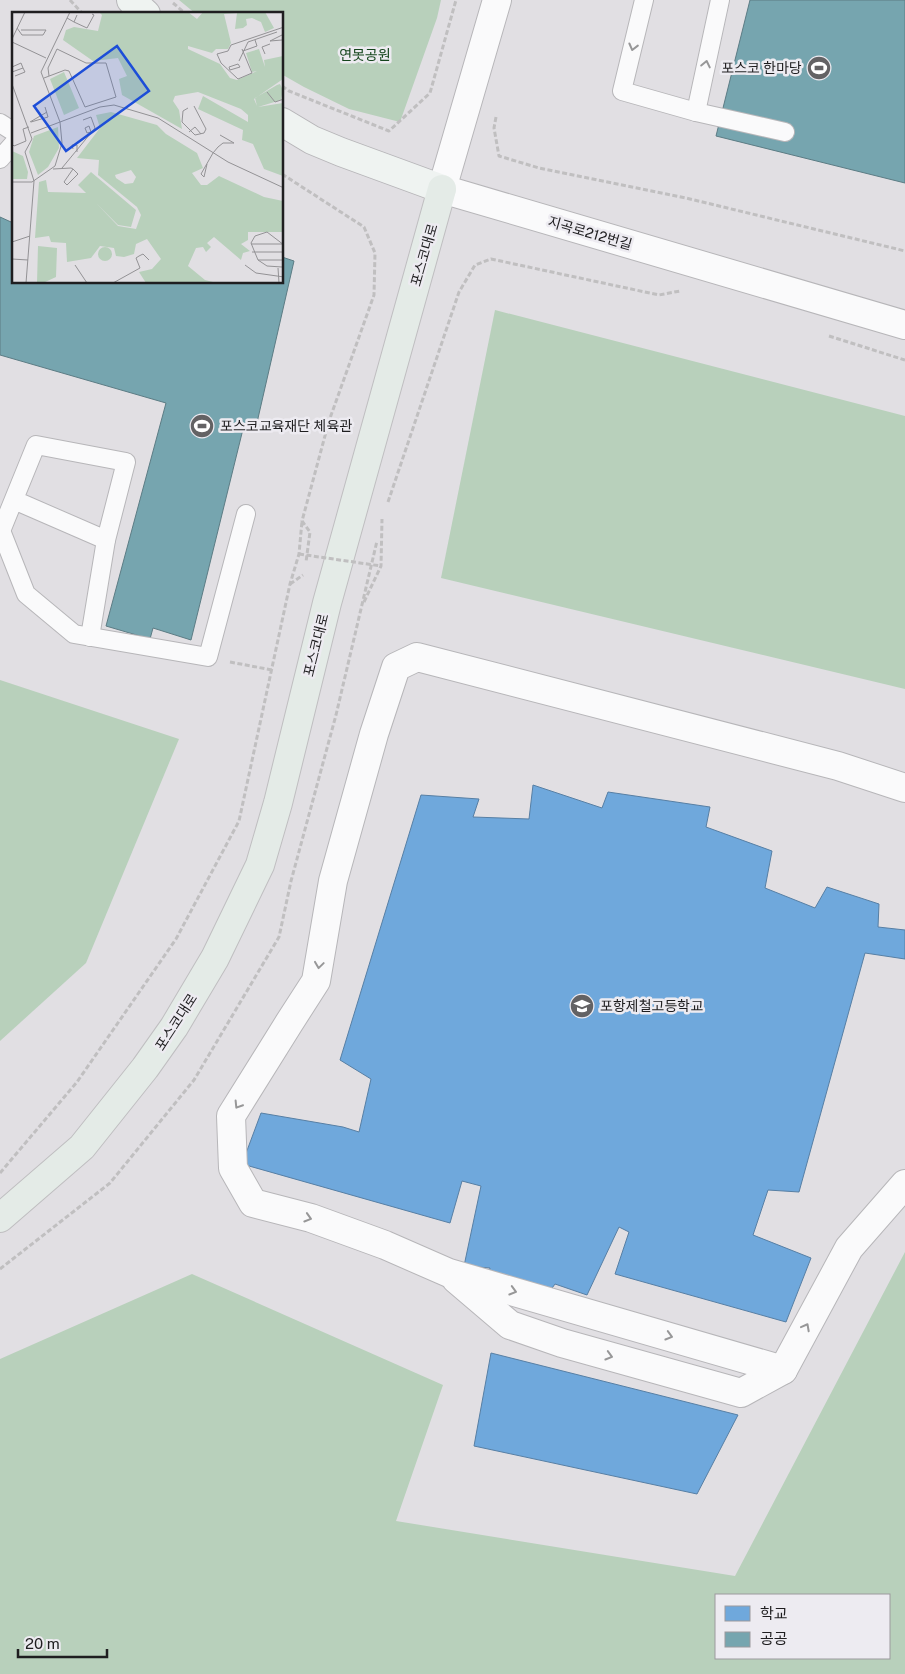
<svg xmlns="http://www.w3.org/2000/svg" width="905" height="1674" viewBox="0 0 905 1674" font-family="'Public Sans','Noto Sans KR',sans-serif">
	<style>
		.green { fill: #b8d0bb; fill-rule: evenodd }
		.schools { fill: #6fa8dc; stroke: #577fa4 }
		.public { fill: #76a5af; stroke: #5c7c84 }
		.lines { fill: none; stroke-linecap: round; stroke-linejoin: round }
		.service-casing { stroke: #b7b6b9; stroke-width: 20 }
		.minor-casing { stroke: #b7b6b9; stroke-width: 30 }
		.tertiary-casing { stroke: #b7b6b9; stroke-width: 30 }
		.secondary-casing { stroke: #b7b6b9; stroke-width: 30 }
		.primary-casing { stroke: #bfbec0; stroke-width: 30 }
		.path { stroke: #c0bfc0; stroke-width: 3; stroke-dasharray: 5 2.5; stroke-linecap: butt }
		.service { stroke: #fafafb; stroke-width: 18 }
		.minor { stroke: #fafafb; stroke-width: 28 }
		.tertiary { stroke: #fafafb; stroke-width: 28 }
		.secondary { stroke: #eff3f1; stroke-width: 28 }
		.primary { stroke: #e4ebe7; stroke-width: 28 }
		.path-bridge { stroke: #c0bfc0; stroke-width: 3; stroke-dasharray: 5 2.5; stroke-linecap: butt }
		.oneway { stroke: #979798 }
		.labels { text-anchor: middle; stroke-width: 5; stroke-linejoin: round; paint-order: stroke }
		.park-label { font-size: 14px; fill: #14451c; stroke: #edebf1 }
		.poi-label { font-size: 14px; fill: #1f1e20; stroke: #edebf1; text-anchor: start }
		.street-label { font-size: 14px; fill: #1f1e20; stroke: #edebf1 }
		.inset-road { fill: none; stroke: #939295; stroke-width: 1 }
		.view { fill: #1d4ed8; fill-opacity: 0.15; stroke: #1d4ed8; stroke-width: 2.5 }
		.inset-edge { fill: none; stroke: #1f1e20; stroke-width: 2.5 }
	</style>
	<rect width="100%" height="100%" fill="#e1dfe3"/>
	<g class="green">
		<polygon points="179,0 441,0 437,18 400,122 349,109 304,87 283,75 282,14 196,14"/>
		<polygon points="495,310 905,416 905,689 441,578"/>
		<polygon points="0,680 179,739 86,963 0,1041"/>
		<path d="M905,1252V1674H0V1359L192,1274L443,1385L396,1521L735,1576ZM889,1595V1658H716V1595Z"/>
	</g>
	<g class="schools">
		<polygon points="533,785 602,808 608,792 710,807 706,827 772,851 765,888 815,908 827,887 879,904 878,927 905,930 905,959 865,953 799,1192 768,1190 753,1235 811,1258 786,1322 615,1274 629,1232 619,1227 587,1295 555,1284 550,1291 489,1274 490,1268 464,1266 481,1186 462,1181 450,1223 242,1164 261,1113 343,1127 359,1132 371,1079 340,1060 421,795 479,799 473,817 529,819"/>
		<polygon points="491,1353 738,1415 697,1494 474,1446"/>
	</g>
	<g class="public">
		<polygon points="750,0 905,0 905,183 716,136"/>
		<polygon points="14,215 14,282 282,282 282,257 294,261 256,427 244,425 191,640 153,628 150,639 106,626 166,403 0,355 0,217 11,222"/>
	</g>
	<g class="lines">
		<g class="service-casing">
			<g id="service">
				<polyline points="644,0 622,91 696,112 785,132"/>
				<polyline points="696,112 720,0"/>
				<polyline points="0,123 14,132"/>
				<polyline points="0,159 14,143"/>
				<polyline points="0,528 26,594 74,634 208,657 246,514"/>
				<polyline points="1,531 36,445 126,462 106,540 14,500"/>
				<polyline points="90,637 106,540"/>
			</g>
		</g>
		<g class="minor-casing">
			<g id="minor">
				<polyline points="442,189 497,0"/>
				<polyline points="456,1279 510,1325 562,1343 741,1393 783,1370 849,1248 905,1184"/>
				<polyline points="783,1370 449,1273 385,1245 311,1218 253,1203 233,1168 231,1116 289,1023 316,981 333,881 374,734 396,667 417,657 838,766 905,788"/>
			</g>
		</g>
		<g class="tertiary-casing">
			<polyline id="tertiary" points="442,189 905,325"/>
		</g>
		<g class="secondary-casing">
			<g id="secondary">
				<polyline points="131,0 146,14"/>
				<polyline points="282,122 312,140 341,152 442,189"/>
			</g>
		</g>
		<g class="primary-casing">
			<polyline id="primary" points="0,1218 82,1147 145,1068 174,1027 215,958 260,865 278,803 327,603 442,189"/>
		</g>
		<g class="path">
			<polyline points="70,0 83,14"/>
			<polyline points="173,3 186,14"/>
			<polyline points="282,86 289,91 389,131 430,93 456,0"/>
			<polyline points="496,117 494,128 499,156 539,168 686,198 905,251"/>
			<polyline points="282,174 364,227 375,253 374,295 329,421 302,521 310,532 306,562"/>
			<polyline points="829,336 905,360"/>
			<polyline points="388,502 459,292 475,265 491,259 659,295 680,291"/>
			<polyline points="290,584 303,575"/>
			<polyline points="364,602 381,566 382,519"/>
			<polyline points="230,662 272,670"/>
			<polyline points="0,1173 77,1082 176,939 239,821 290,584 299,554 302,521"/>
			<polyline points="0,1269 110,1183 194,1080 279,937 291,881 336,715 377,541"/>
		</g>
		<use href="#service" class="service"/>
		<use href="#minor" class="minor"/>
		<use href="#tertiary" class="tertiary"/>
		<use href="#secondary" class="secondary"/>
		<use href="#primary" class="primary"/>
		<polyline class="path-bridge" points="299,554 381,566"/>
	</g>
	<defs><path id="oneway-chevron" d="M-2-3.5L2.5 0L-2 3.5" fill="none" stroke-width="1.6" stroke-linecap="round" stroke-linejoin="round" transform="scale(1.25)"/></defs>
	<g class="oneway">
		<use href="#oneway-chevron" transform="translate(633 47) rotate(104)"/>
		<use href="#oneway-chevron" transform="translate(706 64) rotate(-78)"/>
		<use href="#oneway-chevron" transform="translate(319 965) rotate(98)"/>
		<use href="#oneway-chevron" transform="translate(238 1105) rotate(122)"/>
		<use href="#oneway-chevron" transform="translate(308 1218) rotate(17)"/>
		<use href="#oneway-chevron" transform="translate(513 1291) rotate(16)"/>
		<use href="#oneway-chevron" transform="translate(806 1327) rotate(-62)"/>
		<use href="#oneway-chevron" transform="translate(669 1336) rotate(16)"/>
		<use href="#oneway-chevron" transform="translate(609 1356) rotate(16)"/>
	</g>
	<defs>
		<g id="stadium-disc" transform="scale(1.25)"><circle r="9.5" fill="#636264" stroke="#edebf1"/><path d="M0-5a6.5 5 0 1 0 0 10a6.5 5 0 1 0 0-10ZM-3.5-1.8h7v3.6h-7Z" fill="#fff"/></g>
		<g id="school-disc" transform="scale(1.25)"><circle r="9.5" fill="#636264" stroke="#edebf1"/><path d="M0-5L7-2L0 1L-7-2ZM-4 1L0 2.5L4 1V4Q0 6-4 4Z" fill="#fff"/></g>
	</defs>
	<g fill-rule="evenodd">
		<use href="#stadium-disc" x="819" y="68"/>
		<use href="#stadium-disc" x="202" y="426"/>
		<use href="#school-disc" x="582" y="1006"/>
	</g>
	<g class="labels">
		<g class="park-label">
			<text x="365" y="60">연못공원</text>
		</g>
		<g class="poi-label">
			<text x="802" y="73" text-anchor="end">포스코 한마당</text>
			<text x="220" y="431">포스코교육재단 체육관</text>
			<text x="600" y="1011">포항제철고등학교</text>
		</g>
		<g class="street-label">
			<text transform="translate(590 233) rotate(16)" y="5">지곡로212번길</text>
			<text transform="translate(424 255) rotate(-74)" y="5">포스코대로</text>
			<text transform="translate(316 645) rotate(-76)" y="5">포스코대로</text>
			<text transform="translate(176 1022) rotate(-57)" y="5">포스코대로</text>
		</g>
	</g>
	<g transform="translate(12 12)">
		<rect width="271" height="271" fill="#e1dfe3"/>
		<path d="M87,0H176L185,7L191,0H253L262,16L253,20L249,10L240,6L234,7L235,13L231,16L223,17L225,1L212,2L219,31L216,37H204L200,41L176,34V37L208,52L218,66L225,68L245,59L240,60L234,41L247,37L253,55L252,48L271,44V67L242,87L245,94L243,86L265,73L268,72L271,78L269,88L246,95L271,91V164L252,157L241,132L230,128L231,118L186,97L191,84L236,110V103L229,97L186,80L163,84L161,89L167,98L170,117L110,83L107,67L115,64L106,46L81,49L51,28L54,18L62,15L86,19L90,3ZM52,60L67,96L52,103L38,67ZM99,100L145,113L154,122L185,141L191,156L180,161L189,173H195L207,164L252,185L271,189V220H236V228L229,232L238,239L231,241L229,248L202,225L195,231L199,235L194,240L191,235L184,236L176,254L193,268L205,271H134L127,260L140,257L149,247L135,227L124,232L122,242L112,245L104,244L102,236L88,234L79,246L55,250L54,231L39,230L37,224L23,226L27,170L34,168L36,180L74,181L66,173L79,160L124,198L119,215L106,213L84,191L106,214L124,217L129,203L125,195L86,163L87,148L65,146L88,116L84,103ZM119,158L124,165L121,171L113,172L104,166L103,163ZM46,115L47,136L36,155L26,163L17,140L22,124ZM0,139L11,144L16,160L15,167H0ZM26,234L45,236L44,265L31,271H25ZM86 242a7 7 0 1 1 14 0a7 7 0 1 1-14 0Z" fill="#b8d0bb" fill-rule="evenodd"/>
		<path class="inset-road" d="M55,6L62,10L65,3M62,10L75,16L82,3L80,2M5,16L10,23H31L34,18H9M0,27L13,0M270,28L258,29L272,22M0,30L34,46M230,37L240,61L226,67L209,51L205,42L216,39L219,33L272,15M231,39L245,34L243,28M253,42L250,35L258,32M227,49L236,30L265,20M226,52L228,55L218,58L217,55ZM0,55L9,51L11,56M0,60L11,56L13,60L3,64M37,64L36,56L45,37L74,51H94M32,66L53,58L57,59L73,95L104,85L94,51M0,72L20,127L13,140L22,169L14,271M255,80L263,90L272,87M182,94L194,117L192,121L183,123M176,96L171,99L170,110L183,123M18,110L35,100M19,110L36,105L33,95M79,120L77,114L73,116L75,121L79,120H81M177,120L183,115L189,122M19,121L48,110L29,60L58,0M0,132L2,134L14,129L11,117L17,115M61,137L60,133H65V140M195,152L192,165L189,162L201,141L206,135L211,131H222L208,123M50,156L83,116L79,105L71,108M41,157L59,156L61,157L66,162L55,173L52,170L61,157M0,170H20L43,154L50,131L48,110L88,95L102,93L146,106L216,150L272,176M0,230L18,224M239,232H270M240,240H272M0,247L16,248M246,248H272M63,253L75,271M233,253L244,261L272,265M270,255L255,254L246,248L239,231L243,224L255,220L272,233M266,256L267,271M101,271L128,256L124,246L127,244L131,242L137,248"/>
		<path class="view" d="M105,34L137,79L54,139L22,94Z"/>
		<rect width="271" height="271" class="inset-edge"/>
	</g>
	<rect x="715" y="1594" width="175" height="65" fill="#edebf1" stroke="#9b999d"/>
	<rect x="725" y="1606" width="25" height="15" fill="#6fa8dc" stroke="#9b999d"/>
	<text x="760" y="1619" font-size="15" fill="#1f1e20">학교</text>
	<rect x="725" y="1632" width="25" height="15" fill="#76a5af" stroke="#9b999d"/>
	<text x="760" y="1644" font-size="15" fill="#1f1e20">공공</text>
	<path d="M18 1649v8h89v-8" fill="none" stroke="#1f1e20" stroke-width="2.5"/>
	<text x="25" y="1649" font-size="15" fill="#1f1e20" stroke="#edebf1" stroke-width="4" paint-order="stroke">20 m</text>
</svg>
